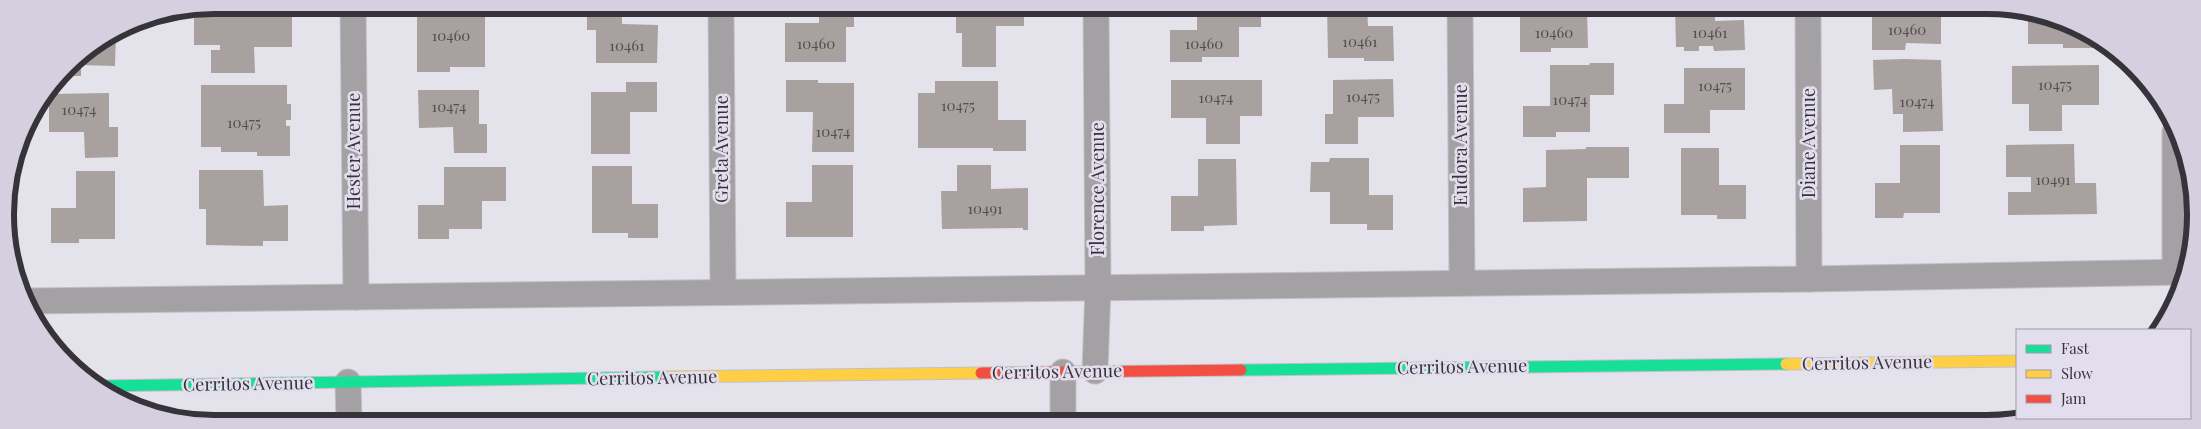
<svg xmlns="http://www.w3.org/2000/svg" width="2201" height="429" viewBox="0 0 2201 429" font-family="'Playfair Display',serif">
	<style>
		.building { fill: #a8a19f }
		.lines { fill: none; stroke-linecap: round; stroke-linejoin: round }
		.street-casing { stroke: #c2c0c6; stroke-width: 27 }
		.fast-casing { stroke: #c2c0c6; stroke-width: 13 }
		.slow-casing { stroke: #c2c0c6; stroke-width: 13 }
		.jam-casing { stroke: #c2c0c6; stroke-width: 13 }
		.street { stroke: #a3a1a4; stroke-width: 25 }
		.fast { stroke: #16e098; stroke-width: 11 }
		.slow { stroke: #ffcf43; stroke-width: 11 }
		.jam { stroke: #f24e42; stroke-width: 11 }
		.labels { text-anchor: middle; stroke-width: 5; stroke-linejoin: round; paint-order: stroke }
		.number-label { font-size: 15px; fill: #524f53 }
		.street-label { font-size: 18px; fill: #36343a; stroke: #e3deed }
		.rim { fill: none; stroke: #36343a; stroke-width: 6 }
	</style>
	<rect width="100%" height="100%" fill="#e4e2ea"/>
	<g class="building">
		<polygon points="417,5 485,5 485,67 450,67 450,72 417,72"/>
		<polygon points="587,5 622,5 622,24 658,25 657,63 596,63 596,30 587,30"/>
		<polygon points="292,6 292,47 254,47 255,73 211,73 211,50 220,50 220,45 194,45 194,9 206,7"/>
		<polygon points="819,6 854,6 854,27 846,27 846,62 785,62 785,23 819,23"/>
		<polygon points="956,6 1024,6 1024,26 996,26 996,67 962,67 962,33 956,33"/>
		<polygon points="1197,6 1261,6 1261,27 1239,27 1239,57 1202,57 1202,62 1170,62 1170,30 1197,30"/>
		<polygon points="1327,6 1367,6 1368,26 1393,26 1394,61 1364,61 1364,58 1328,58"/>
		<polygon points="1547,6 1620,6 1620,10 1587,10 1588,48 1551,48 1551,52 1520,52 1520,17 1547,17"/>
		<polygon points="1675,6 1715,6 1715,21 1744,20 1745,50 1714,51 1713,46 1699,46 1699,51 1684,51 1684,47 1676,47"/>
		<polygon points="1901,7 1941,7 1941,44 1906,43 1905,50 1872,50 1872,17 1901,17"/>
		<polygon points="2028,12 2091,33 2097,38 2097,48 2063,48 2063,44 2028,44"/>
		<polygon points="141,20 141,31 119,31 135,21"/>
		<polygon points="116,33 115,66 81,65 81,76 60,76 67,66"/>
		<polygon points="1904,59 1941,60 1943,131 1903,132 1903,114 1893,114 1892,89 1874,90 1873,60"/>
		<polygon points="1590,63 1614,63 1614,95 1590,95 1590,132 1556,132 1556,137 1523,137 1523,106 1550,106 1550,65 1589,65"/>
		<polygon points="2099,65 2099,105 2062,105 2062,131 2029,131 2029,104 2012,104 2012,66"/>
		<polygon points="1684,68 1745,68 1745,110 1710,110 1710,133 1664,133 1664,104 1684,104"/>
		<polygon points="1393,79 1394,117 1358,117 1358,144 1325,144 1325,114 1333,114 1333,80"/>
		<polygon points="786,80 818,80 818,83 854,83 854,152 812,152 813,112 786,112"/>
		<polygon points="1171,80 1262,80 1262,116 1240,116 1240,144 1206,144 1206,118 1171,118"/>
		<polygon points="935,81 998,81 998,120 1026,120 1026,151 993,151 993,148 918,148 918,93 935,93"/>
		<polygon points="626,82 657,82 657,112 630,112 630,154 591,154 591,92 626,92"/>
		<polygon points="201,85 287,85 287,104 291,104 291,120 286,120 286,126 290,126 290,156 257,156 257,152 221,152 221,147 201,147"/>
		<polygon points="418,90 479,90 479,124 487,124 487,153 454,153 453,127 419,128"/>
		<polygon points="109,93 109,127 118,127 118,157 85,158 84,132 49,132 49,94"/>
		<polygon points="2074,144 2075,183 2096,183 2097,214 2008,215 2008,192 2031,192 2031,177 2006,177 2006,145"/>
		<polygon points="1900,145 1940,145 1940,213 1904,213 1903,218 1875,218 1875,183 1900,183"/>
		<polygon points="1586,147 1629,147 1629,178 1587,178 1587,221 1523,222 1523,188 1546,187 1546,150 1586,149"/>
		<polygon points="1681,148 1719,148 1719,185 1746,185 1746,219 1717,219 1717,215 1681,215"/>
		<polygon points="1330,158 1369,158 1369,195 1393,195 1393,230 1367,230 1367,224 1330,224 1330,192 1310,192 1311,162 1329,162"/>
		<polygon points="1198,159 1236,159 1237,225 1204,226 1204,231 1171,231 1171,196 1198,196"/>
		<polygon points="812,165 853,165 853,237 786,237 786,202 812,202"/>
		<polygon points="957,165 991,165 991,189 1028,188 1028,230 1023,230 1023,228 942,229 941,191 957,191"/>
		<polygon points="592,166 632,166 632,204 658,204 658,238 628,238 628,233 592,233"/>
		<polygon points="444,167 506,167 506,201 482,201 482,229 449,229 449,239 418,239 418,205 444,205"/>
		<polygon points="199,170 263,170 264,206 288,205 288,241 263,241 263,246 206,245 206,209 199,209"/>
		<polygon points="76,171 115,171 115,239 79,239 79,243 51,243 51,208 76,208"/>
	</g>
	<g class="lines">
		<g class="street-casing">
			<g id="street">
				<polyline points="353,5 356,297"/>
				<polyline points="721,5 723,292"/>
				<polyline points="1460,6 1462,283"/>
				<polyline points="1808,7 1809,279"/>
				<polyline points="2175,272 2175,132"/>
				<polyline points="27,301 1809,279 2185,272"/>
				<polyline points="1095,371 1098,287 1096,6"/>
				<polyline points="348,382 349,422"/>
				<polyline points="1063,423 1063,372"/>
			</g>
		</g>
		<g class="fast-casing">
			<g id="fast">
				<polyline points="1241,370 1786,364"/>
				<polyline points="98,386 664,377"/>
			</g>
		</g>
		<g class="slow-casing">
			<g id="slow">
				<polyline points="1786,364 2017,361"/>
				<polyline points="664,377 981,373"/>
			</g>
		</g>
		<g class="jam-casing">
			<polyline id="jam" points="981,373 1241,370"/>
		</g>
		<use href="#street" class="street"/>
		<use href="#fast" class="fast"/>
		<use href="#slow" class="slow"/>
		<use href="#jam" class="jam"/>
	</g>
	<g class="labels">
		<g class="number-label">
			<text x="1907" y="35">10460</text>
			<text x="1554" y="38">10460</text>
			<text x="1710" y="38">10461</text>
			<text x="451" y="41">10460</text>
			<text x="1360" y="47">10461</text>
			<text x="816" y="49">10460</text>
			<text x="1204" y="49">10460</text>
			<text x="627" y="51">10461</text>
			<text x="2055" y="90">10475</text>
			<text x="1715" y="91">10475</text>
			<text x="1363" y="102">10475</text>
			<text x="1216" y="103">10474</text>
			<text x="1570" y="105">10474</text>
			<text x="1917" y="107">10474</text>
			<text x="958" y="111">10475</text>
			<text x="449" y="112">10474</text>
			<text x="79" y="115">10474</text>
			<text x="244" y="128">10475</text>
			<text x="833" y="137">10474</text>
			<text x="2053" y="185">10491</text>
			<text x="985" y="214">10491</text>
		</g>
		<g class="street-label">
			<text transform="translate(1809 143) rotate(-90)" y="6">Diane Avenue</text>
			<text transform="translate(1461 145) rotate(-90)" y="6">Eudora Avenue</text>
			<text transform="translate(722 149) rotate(-90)" y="6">Greta Avenue</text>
			<text transform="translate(354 151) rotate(-90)" y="6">Hester Avenue</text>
			<text transform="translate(1098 189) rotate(-90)" y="6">Florence Avenue</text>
			<text transform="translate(1867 363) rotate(-1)" y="6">Cerritos Avenue</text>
			<text transform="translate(1462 367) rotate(-1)" y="6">Cerritos Avenue</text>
			<text transform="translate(1057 372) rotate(-1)" y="6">Cerritos Avenue</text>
			<text transform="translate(652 378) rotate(-1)" y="6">Cerritos Avenue</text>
			<text transform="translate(248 384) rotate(-1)" y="6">Cerritos Avenue</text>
		</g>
	</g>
	<path d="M0 0H2201V429H0ZM214 14H1987A200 200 0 0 1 2187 214V215A200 200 0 0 1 1987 415H214A200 200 0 0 1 14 215V214A200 200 0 0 1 214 14Z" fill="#d5d0df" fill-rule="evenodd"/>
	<path class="rim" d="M214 14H1987A200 200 0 0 1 2187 214V215A200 200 0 0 1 1987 415H214A200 200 0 0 1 14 215V214A200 200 0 0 1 214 14Z"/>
	<rect x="2016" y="329" width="175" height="90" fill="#e3deed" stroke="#9e9aa5"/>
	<rect x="2026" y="345" width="25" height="8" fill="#16e098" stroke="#9e9aa5"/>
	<text x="2061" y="354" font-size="15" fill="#36343a">Fast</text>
	<rect x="2026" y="370" width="25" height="8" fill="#ffcf43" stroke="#9e9aa5"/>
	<text x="2061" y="379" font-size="15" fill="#36343a">Slow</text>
	<rect x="2026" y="395" width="25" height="8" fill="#f24e42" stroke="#9e9aa5"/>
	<text x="2061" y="404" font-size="15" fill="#36343a">Jam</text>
</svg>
